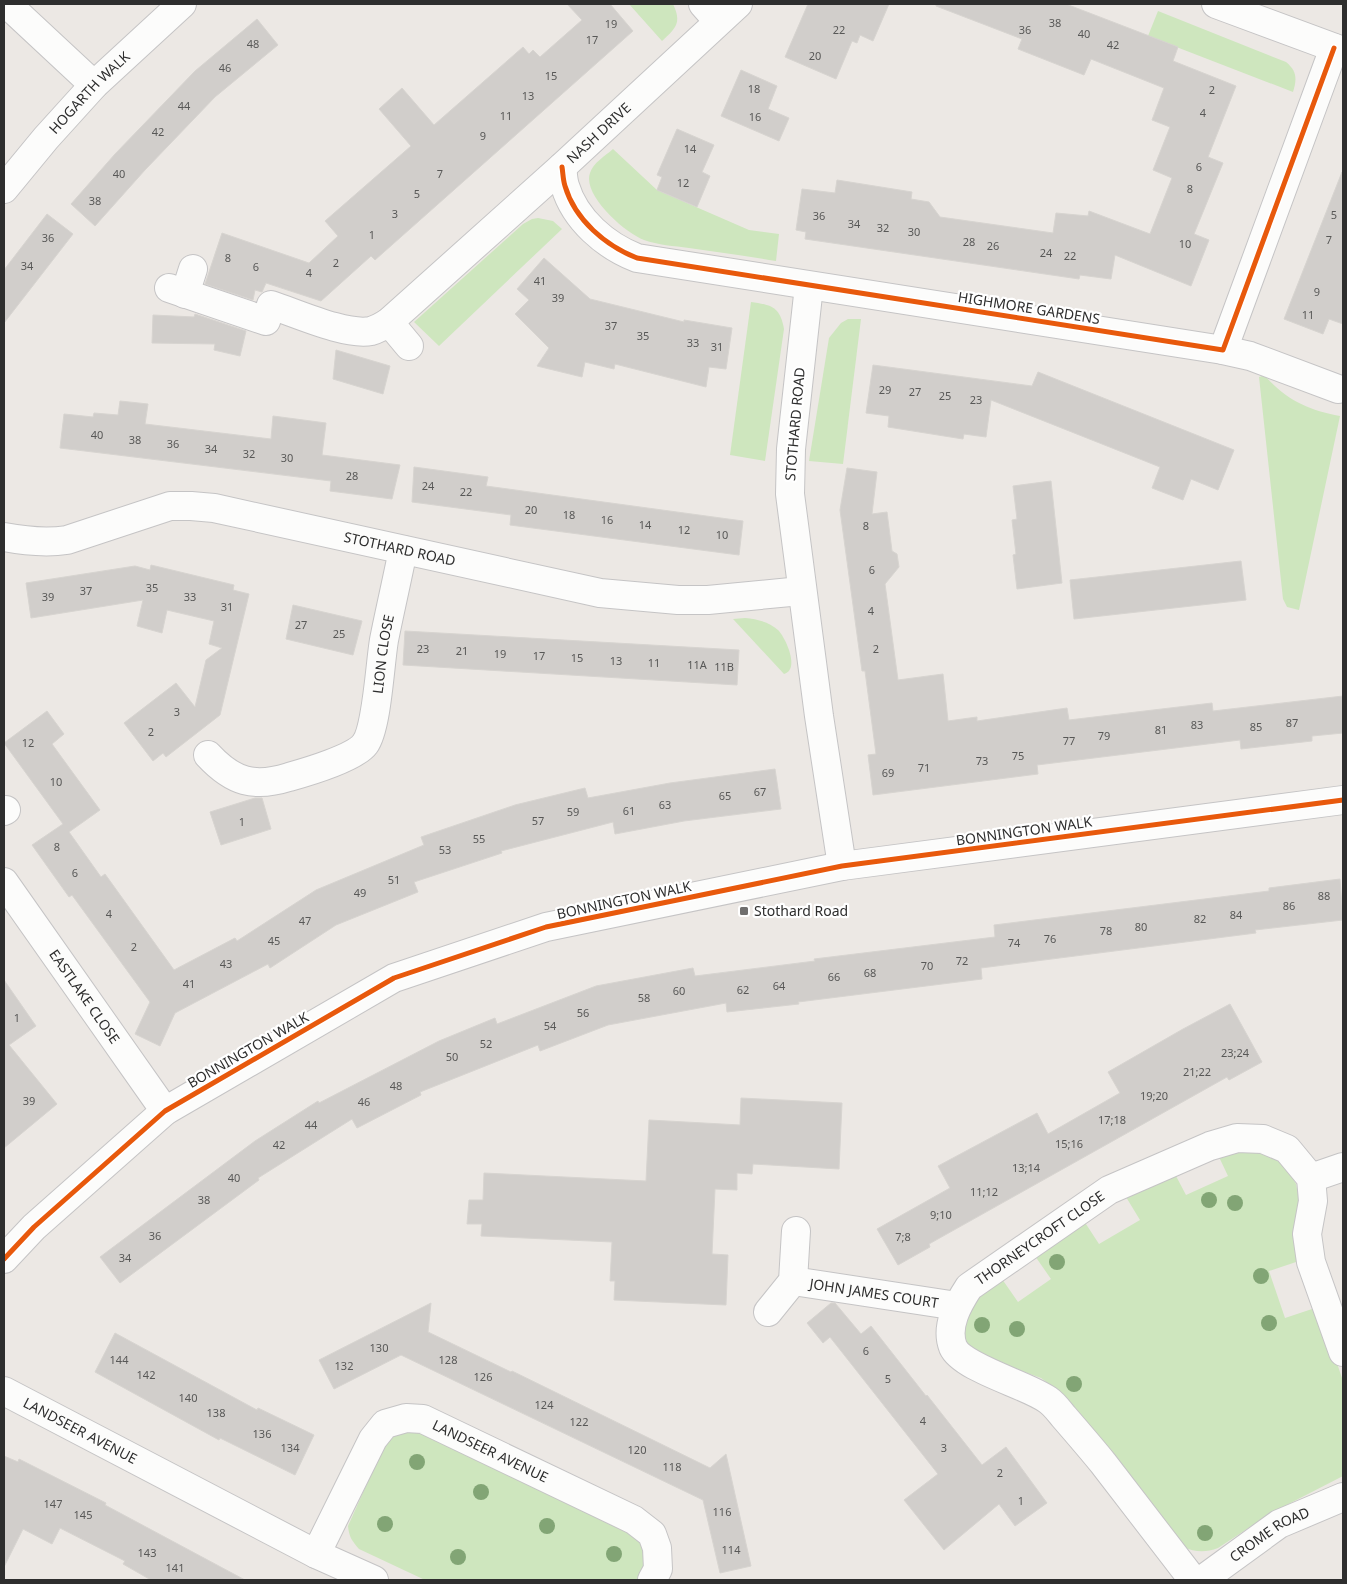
<svg xmlns="http://www.w3.org/2000/svg" width="1347" height="1584" viewBox="0 0 1347 1584" font-family="'Noto Sans',sans-serif">
	<style>
		.green { fill: #cee6be }
		.building { fill: #d1cecb; stroke: #d7d4d0 }
		.lines { fill: none; stroke-linecap: round; stroke-linejoin: round }
		.minor-casing { stroke: #c5c4c5; stroke-width: 30 }
		.minor { stroke: #fcfcfb; stroke-width: 28 }
		.cycleway-casing { stroke: #fff; stroke-width: 8 }
		.cycleway { stroke: #e8590c; stroke-width: 5 }
		.tree { fill: #82a575 }
		.poi-dot { fill: #706f6e; stroke: #fff; stroke-width: 2 }
		.labels { text-anchor: middle; stroke-width: 4.5; stroke-linejoin: round; paint-order: stroke }
		.number-label { font-size: 11px; fill: #585857 }
		.street-label { font-size: 14px; fill: #2e2e2e; stroke: #fff }
		.poi-label { font-size: 14px; fill: #2e2e2e; stroke: #fff; text-anchor: start }
	</style>
	<rect width="100%" height="100%" fill="#ece8e4"/>
	<g class="green">
		<path d="M629,4H673C682,23 676,28 662,41Z"/>
		<path d="M1158,11L1286,62C1297,71 1297,79 1293,92L1148,36Z"/>
		<path d="M613,149L657,190L749,230L779,234L776,261C747,256 718,252 689,248C674,246 658,245 644,240C625,233 582,195 590,173C593,163 605,156 613,149Z"/>
		<polygon points="538,218 553,221 562,229 439,346 414,322 523,224 532,219"/>
		<path d="M751,302C772,305 780,307 784,329L765,461L730,455Z"/>
		<polygon points="848,319 861,319 843,464 809,461 829,338 841,323"/>
		<path d="M1262,376L1266,377C1288,401 1309,410 1340,416L1299,610L1287,607L1283,599L1259,377Z"/>
		<path d="M745,618C757,619 769,622 778,630C786,638 800,670 784,674L733,619Z"/>
		<path d="M1248,1151L1261,1152L1274,1157L1288,1170L1296,1184L1299,1199L1297,1226L1302,1260L1269,1271L1285,1318L1318,1307L1343,1381V1476L1273,1512L1218,1548C1205,1553 1195,1552 1183,1547L1083,1417L1064,1395L1041,1378L971,1353L964,1345V1319L979,1297L1002,1279L1018,1302L1051,1279L1035,1256L1084,1221L1099,1244L1140,1220L1126,1197L1176,1176L1186,1195L1228,1176L1219,1157Z"/>
		<path d="M407,1426L629,1523L650,1549L641,1580H425L359,1549C352,1541 349,1537 348,1526L386,1441L392,1434Z"/>
	</g>
	<g class="building">
		<polygon points="567,4 610,4 633,31 375,260 371,256 321,301 266,283 262,292 255,290 253,300 205,284 222,233 309,263 338,236 325,221 411,146 379,109 402,88 434,125 523,47 529,54 533,50 540,57 582,20"/>
		<polygon points="808,4 889,4 873,41 860,35 857,43 852,41 836,79 785,57"/>
		<polygon points="936,4 1066,4 1178,47 1173,61 1236,86 1208,157 1223,163 1194,234 1209,240 1191,286 1115,255 1111,279 1080,275 1079,279 805,239 806,232 796,230 802,189 835,193 837,180 912,192 911,199 929,202 940,217 1053,233 1056,213 1088,216 1089,211 1150,234 1172,178 1153,170 1170,127 1152,120 1164,88 1091,59 1084,75 1018,49 1022,39 936,6"/>
		<polygon points="257,19 278,45 215,97 145,170 95,226 71,204 115,154 195,71"/>
		<polygon points="741,70 777,86 768,109 789,118 779,141 721,116"/>
		<polygon points="677,129 714,145 702,172 710,176 697,207 657,190 662,177 657,175"/>
		<polygon points="1342,172 1343,324 1329,319 1323,334 1284,319"/>
		<polygon points="47,214 73,234 4,323 4,270"/>
		<polygon points="544,258 590,299 684,322 684,320 732,328 726,369 709,367 706,387 615,364 614,369 585,362 582,377 537,366 549,348 515,314 529,300 517,289"/>
		<polygon points="195,314 246,331 240,356 214,350 215,344 152,343 153,315 194,317"/>
		<polygon points="336,350 390,366 383,394 333,379"/>
		<polygon points="873,365 1032,386 1038,372 1234,450 1218,490 1191,479 1183,500 1152,488 1160,467 991,400 986,437 964,434 963,439 888,427 889,416 866,413"/>
		<polygon points="120,401 148,404 145,424 271,439 273,416 326,423 322,455 400,465 392,499 330,491 331,481 60,448 64,414 93,417 94,413 118,415"/>
		<polygon points="414,467 488,477 486,486 743,521 739,555 510,525 511,515 412,502"/>
		<polygon points="847,468 877,472 872,514 887,512 892,551 897,554 899,567 885,584 898,680 943,674 948,721 977,717 977,721 1067,708 1069,720 1212,703 1213,711 1343,696 1343,733 1312,736 1312,741 1241,749 1240,740 1037,765 1038,774 873,795 868,755 876,754 865,671 862,671 840,510"/>
		<polygon points="1051,481 1062,583 1017,589 1013,555 1016,554 1012,520 1017,519 1013,486"/>
		<polygon points="1241,561 1246,600 1074,619 1070,580"/>
		<polygon points="151,565 234,585 233,590 249,594 220,715 166,757 163,753 153,761 124,723 176,683 195,707 206,660 222,648 209,644 214,621 167,610 162,633 137,626 143,600 31,618 26,583 135,566 150,570"/>
		<polygon points="293,605 362,621 353,655 286,639"/>
		<polygon points="405,631 739,650 737,685 403,665"/>
		<polygon points="47,711 64,734 52,744 100,810 69,832 101,877 105,874 174,970 235,938 237,941 316,890 424,845 421,837 515,805 585,788 588,798 670,783 775,769 781,809 684,821 615,834 613,822 501,851 502,853 414,882 418,892 336,925 270,968 268,964 175,1013 160,1046 135,1034 150,1002 72,895 69,897 32,845 63,824 4,743"/>
		<polygon points="255,798 262,798 271,829 221,845 210,812"/>
		<polygon points="1340,879 1343,920 1255,930 1256,933 981,968 982,979 798,1002 799,1004 727,1012 726,1003 608,1025 540,1051 538,1045 420,1092 421,1095 357,1128 352,1119 258,1178 259,1180 120,1283 100,1257 255,1141 318,1101 319,1103 439,1041 495,1018 497,1024 596,986 693,968 695,976 815,961 814,959 995,937 994,925 1269,891 1269,888"/>
		<polygon points="4,980 36,1026 9,1045 57,1104 4,1148"/>
		<polygon points="1230,1004 1262,1062 1229,1080 1227,1077 929,1244 930,1247 898,1265 877,1229 950,1188 938,1166 1037,1113 1048,1134 1120,1093 1108,1072 1183,1029"/>
		<polygon points="741,1098 842,1103 839,1169 753,1164 752,1174 737,1173 737,1190 715,1189 712,1254 728,1255 726,1305 614,1300 615,1281 610,1281 612,1242 481,1236 482,1224 467,1224 469,1200 483,1200 484,1173 646,1181 649,1120 740,1125"/>
		<polygon points="431,1303 428,1332 511,1372 512,1371 710,1468 726,1454 751,1566 720,1573 703,1500 401,1355 334,1389 319,1360"/>
		<polygon points="831,1303 835,1303 861,1334 871,1326 926,1396 927,1395 982,1465 1006,1447 1047,1503 1015,1526 999,1504 944,1550 904,1500 938,1474 830,1337 823,1343 807,1323"/>
		<polygon points="115,1333 257,1410 258,1408 314,1435 295,1475 220,1438 219,1440 95,1372"/>
		<polygon points="4,1456 18,1462 19,1459 106,1503 105,1505 245,1580 151,1580 123,1564 125,1561 60,1528 52,1544 23,1529 4,1567"/>
	</g>
	<g class="lines">
		<g class="minor-casing">
			<g id="minor">
				<polyline points="7,4 94,85"/>
				<polyline points="703,4 718,21"/>
				<polyline points="1216,4 1343,51"/>
				<path d="M562,167C563,173 563,180 565,186C575,220 606,246 637,258L1223,350L1334,48"/>
				<path id="s1" d="M4,189L46,138L94,85L182,4"/>
				<polyline points="809,286 791,449 790,494 819,716 842,866"/>
				<path id="s2" d="M169,288L266,321L271,305C296,313 346,336 371,331C378,329 383,326 389,322L562,167L738,4"/>
				<polyline points="185,294 193,269"/>
				<polyline points="389,322 409,346"/>
				<polyline points="1223,350 1250,356 1338,389"/>
				<path id="s3" d="M4,537C25,541 46,543 67,540L170,506H191L214,508L600,593L678,600H708L801,591"/>
				<path id="s4" d="M208,755C233,782 254,788 289,777C307,772 355,758 365,744C377,728 380,663 384,640C390,610 397,580 403,550"/>
				<polyline points="4,811 6,810"/>
				<path id="s5" d="M4,882L165,1111"/>
				<polyline points="1311,1178 1343,1167"/>
				<polyline points="4,1259 34,1227 165,1111 394,978 546,927 842,866 1343,800"/>
				<path id="s6" d="M793,1281L957,1306"/>
				<polyline points="768,1312 793,1281 796,1231"/>
				<path id="s7" d="M4,1391L316,1554L374,1580"/>
				<path id="s8" d="M316,1554L373,1439L385,1424L406,1418L423,1419L634,1520L652,1534L657,1548L658,1569L652,1580"/>
				<path id="s9" d="M1193,1580C1163,1541 1133,1502 1103,1463C1090,1447 1077,1432 1064,1417C1059,1411 1054,1404 1048,1400C1028,1385 962,1368 953,1347C945,1326 958,1304 969,1287L1109,1190L1210,1146L1237,1138L1263,1139L1287,1149L1311,1178L1313,1201L1307,1234L1311,1262L1343,1352"/>
				<path id="s10" d="M1202,1580L1279,1524L1343,1497"/>
			</g>
		</g>
		<use href="#minor" class="minor"/>
		<g class="cycleway-casing">
			<g id="cycleway">
				<path d="M562,167C563,173 563,180 565,186C575,220 606,246 637,258L1223,350L1334,48"/>
				<polyline points="4,1259 34,1227 165,1111 394,978 546,927 842,866 1343,800"/>
			</g>
		</g>
		<use href="#cycleway" class="cycleway"/>
	</g>
	<g class="tree">
		<circle cx="1209" cy="1200" r="8"/>
		<circle cx="1235" cy="1203" r="8"/>
		<circle cx="1057" cy="1262" r="8"/>
		<circle cx="1261" cy="1276" r="8"/>
		<circle cx="1269" cy="1323" r="8"/>
		<circle cx="982" cy="1325" r="8"/>
		<circle cx="1017" cy="1329" r="8"/>
		<circle cx="1074" cy="1384" r="8"/>
		<circle cx="417" cy="1462" r="8"/>
		<circle cx="481" cy="1492" r="8"/>
		<circle cx="385" cy="1524" r="8"/>
		<circle cx="547" cy="1526" r="8"/>
		<circle cx="1205" cy="1533" r="8"/>
		<circle cx="614" cy="1554" r="8"/>
		<circle cx="458" cy="1557" r="8"/>
	</g>
	<rect class="poi-dot" x="739" y="906" width="10" height="10" rx="2.5"/>
	<g class="labels">
		<g class="number-label">
			<text x="1055" y="27">38</text>
			<text x="611" y="28">19</text>
			<text x="839" y="34">22</text>
			<text x="1025" y="34">36</text>
			<text x="1084" y="38">40</text>
			<text x="592" y="44">17</text>
			<text x="253" y="48">48</text>
			<text x="1113" y="49">42</text>
			<text x="815" y="60">20</text>
			<text x="225" y="72">46</text>
			<text x="551" y="80">15</text>
			<text x="754" y="93">18</text>
			<text x="1212" y="94">2</text>
			<text x="528" y="100">13</text>
			<text x="184" y="110">44</text>
			<text x="1203" y="117">4</text>
			<text x="506" y="120">11</text>
			<text x="755" y="121">16</text>
			<text x="158" y="136">42</text>
			<text x="483" y="140">9</text>
			<text x="690" y="153">14</text>
			<text x="1199" y="171">6</text>
			<text x="119" y="178">40</text>
			<text x="440" y="178">7</text>
			<text x="683" y="187">12</text>
			<text x="1190" y="193">8</text>
			<text x="417" y="198">5</text>
			<text x="95" y="205">38</text>
			<text x="395" y="218">3</text>
			<text x="1334" y="219">5</text>
			<text x="819" y="220">36</text>
			<text x="854" y="228">34</text>
			<text x="883" y="232">32</text>
			<text x="914" y="236">30</text>
			<text x="372" y="239">1</text>
			<text x="48" y="242">36</text>
			<text x="1329" y="244">7</text>
			<text x="969" y="246">28</text>
			<text x="1185" y="248">10</text>
			<text x="993" y="250">26</text>
			<text x="1046" y="257">24</text>
			<text x="1070" y="260">22</text>
			<text x="228" y="262">8</text>
			<text x="336" y="267">2</text>
			<text x="27" y="270">34</text>
			<text x="256" y="271">6</text>
			<text x="309" y="277">4</text>
			<text x="540" y="285">41</text>
			<text x="1317" y="296">9</text>
			<text x="558" y="302">39</text>
			<text x="1308" y="319">11</text>
			<text x="611" y="330">37</text>
			<text x="643" y="340">35</text>
			<text x="693" y="347">33</text>
			<text x="717" y="351">31</text>
			<text x="885" y="394">29</text>
			<text x="915" y="396">27</text>
			<text x="945" y="400">25</text>
			<text x="976" y="404">23</text>
			<text x="97" y="439">40</text>
			<text x="135" y="444">38</text>
			<text x="173" y="448">36</text>
			<text x="211" y="453">34</text>
			<text x="249" y="458">32</text>
			<text x="287" y="462">30</text>
			<text x="352" y="480">28</text>
			<text x="428" y="490">24</text>
			<text x="466" y="496">22</text>
			<text x="531" y="514">20</text>
			<text x="569" y="519">18</text>
			<text x="607" y="524">16</text>
			<text x="645" y="529">14</text>
			<text x="866" y="530">8</text>
			<text x="684" y="534">12</text>
			<text x="722" y="539">10</text>
			<text x="872" y="574">6</text>
			<text x="152" y="592">35</text>
			<text x="86" y="595">37</text>
			<text x="48" y="601">39</text>
			<text x="190" y="601">33</text>
			<text x="227" y="611">31</text>
			<text x="871" y="615">4</text>
			<text x="301" y="629">27</text>
			<text x="339" y="638">25</text>
			<text x="423" y="653">23</text>
			<text x="876" y="653">2</text>
			<text x="462" y="655">21</text>
			<text x="500" y="658">19</text>
			<text x="539" y="660">17</text>
			<text x="577" y="662">15</text>
			<text x="616" y="665">13</text>
			<text x="654" y="667">11</text>
			<text x="697" y="669">11A</text>
			<text x="724" y="671">11B</text>
			<text x="177" y="716">3</text>
			<text x="1292" y="727">87</text>
			<text x="1197" y="729">83</text>
			<text x="1256" y="731">85</text>
			<text x="1161" y="734">81</text>
			<text x="151" y="736">2</text>
			<text x="1104" y="740">79</text>
			<text x="1069" y="745">77</text>
			<text x="28" y="747">12</text>
			<text x="1018" y="760">75</text>
			<text x="982" y="765">73</text>
			<text x="924" y="772">71</text>
			<text x="888" y="777">69</text>
			<text x="56" y="786">10</text>
			<text x="760" y="796">67</text>
			<text x="725" y="800">65</text>
			<text x="665" y="809">63</text>
			<text x="629" y="815">61</text>
			<text x="573" y="816">59</text>
			<text x="538" y="825">57</text>
			<text x="242" y="826">1</text>
			<text x="479" y="843">55</text>
			<text x="57" y="851">8</text>
			<text x="445" y="854">53</text>
			<text x="75" y="877">6</text>
			<text x="394" y="884">51</text>
			<text x="360" y="897">49</text>
			<text x="1324" y="900">88</text>
			<text x="1289" y="910">86</text>
			<text x="109" y="918">4</text>
			<text x="1236" y="919">84</text>
			<text x="1200" y="923">82</text>
			<text x="305" y="925">47</text>
			<text x="1141" y="931">80</text>
			<text x="1106" y="935">78</text>
			<text x="1050" y="943">76</text>
			<text x="274" y="945">45</text>
			<text x="1014" y="947">74</text>
			<text x="134" y="951">2</text>
			<text x="962" y="965">72</text>
			<text x="226" y="968">43</text>
			<text x="927" y="970">70</text>
			<text x="870" y="977">68</text>
			<text x="834" y="981">66</text>
			<text x="189" y="988">41</text>
			<text x="779" y="990">64</text>
			<text x="743" y="994">62</text>
			<text x="679" y="995">60</text>
			<text x="644" y="1002">58</text>
			<text x="583" y="1017">56</text>
			<text x="17" y="1022">1</text>
			<text x="550" y="1030">54</text>
			<text x="486" y="1048">52</text>
			<text x="1235" y="1057">23;24</text>
			<text x="452" y="1061">50</text>
			<text x="1197" y="1076">21;22</text>
			<text x="396" y="1090">48</text>
			<text x="1154" y="1100">19;20</text>
			<text x="29" y="1105">39</text>
			<text x="364" y="1106">46</text>
			<text x="1112" y="1124">17;18</text>
			<text x="311" y="1129">44</text>
			<text x="1069" y="1148">15;16</text>
			<text x="279" y="1149">42</text>
			<text x="1026" y="1172">13;14</text>
			<text x="234" y="1182">40</text>
			<text x="984" y="1196">11;12</text>
			<text x="204" y="1204">38</text>
			<text x="941" y="1219">9;10</text>
			<text x="155" y="1240">36</text>
			<text x="903" y="1241">7;8</text>
			<text x="125" y="1262">34</text>
			<text x="379" y="1352">130</text>
			<text x="866" y="1355">6</text>
			<text x="119" y="1364">144</text>
			<text x="448" y="1364">128</text>
			<text x="344" y="1370">132</text>
			<text x="146" y="1379">142</text>
			<text x="483" y="1381">126</text>
			<text x="888" y="1383">5</text>
			<text x="188" y="1402">140</text>
			<text x="544" y="1409">124</text>
			<text x="216" y="1417">138</text>
			<text x="923" y="1425">4</text>
			<text x="579" y="1426">122</text>
			<text x="262" y="1438">136</text>
			<text x="290" y="1452">134</text>
			<text x="944" y="1452">3</text>
			<text x="637" y="1454">120</text>
			<text x="672" y="1471">118</text>
			<text x="1000" y="1477">2</text>
			<text x="1021" y="1505">1</text>
			<text x="53" y="1508">147</text>
			<text x="722" y="1516">116</text>
			<text x="83" y="1519">145</text>
			<text x="731" y="1554">114</text>
			<text x="147" y="1557">143</text>
			<text x="175" y="1572">141</text>
		</g>
		<g class="street-label">
			<text dy="5" stroke="none"><textPath href="#s1" startOffset="129">HOGARTH WALK</textPath></text>
			<text dy="5" stroke="none"><textPath href="#s2" startOffset="526">NASH DRIVE</textPath></text>
			<text transform="translate(1029 308) rotate(9)" y="5">HIGHMORE GARDENS</text>
			<text transform="translate(795 424) rotate(-85)" y="5">STOTHARD ROAD</text>
			<text dy="5" stroke="none"><textPath href="#s3" startOffset="406">STOTHARD ROAD</textPath></text>
			<text dy="5" stroke="none"><textPath href="#s4" startOffset="266">LION CLOSE</textPath></text>
			<text transform="translate(1024 831) rotate(-8)" y="5">BONNINGTON WALK</text>
			<text transform="translate(624 900) rotate(-12)" y="5">BONNINGTON WALK</text>
			<text dy="5" stroke="none"><textPath href="#s5" startOffset="140">EASTLAKE CLOSE</textPath></text>
			<text transform="translate(248 1050) rotate(-30)" y="5">BONNINGTON WALK</text>
			<text dy="5" stroke="none"><textPath href="#s9" startOffset="492">THORNEYCROFT CLOSE</textPath></text>
			<text dy="5" stroke="none"><textPath href="#s6" startOffset="82">JOHN JAMES COURT</textPath></text>
			<text dy="5" stroke="none"><textPath href="#s7" startOffset="86">LANDSEER AVENUE</textPath></text>
			<text dy="5" stroke="none"><textPath href="#s8" startOffset="261">LANDSEER AVENUE</textPath></text>
			<text dy="5" stroke="none"><textPath href="#s10" startOffset="82">CROME ROAD</textPath></text>
		</g>
		<g class="poi-label">
			<text x="754" y="916">Stothard Road</text>
		</g>
	</g>
	<rect width="1347" height="1584" fill="none" stroke="#2e2e2e" stroke-width="10"/>
</svg>
